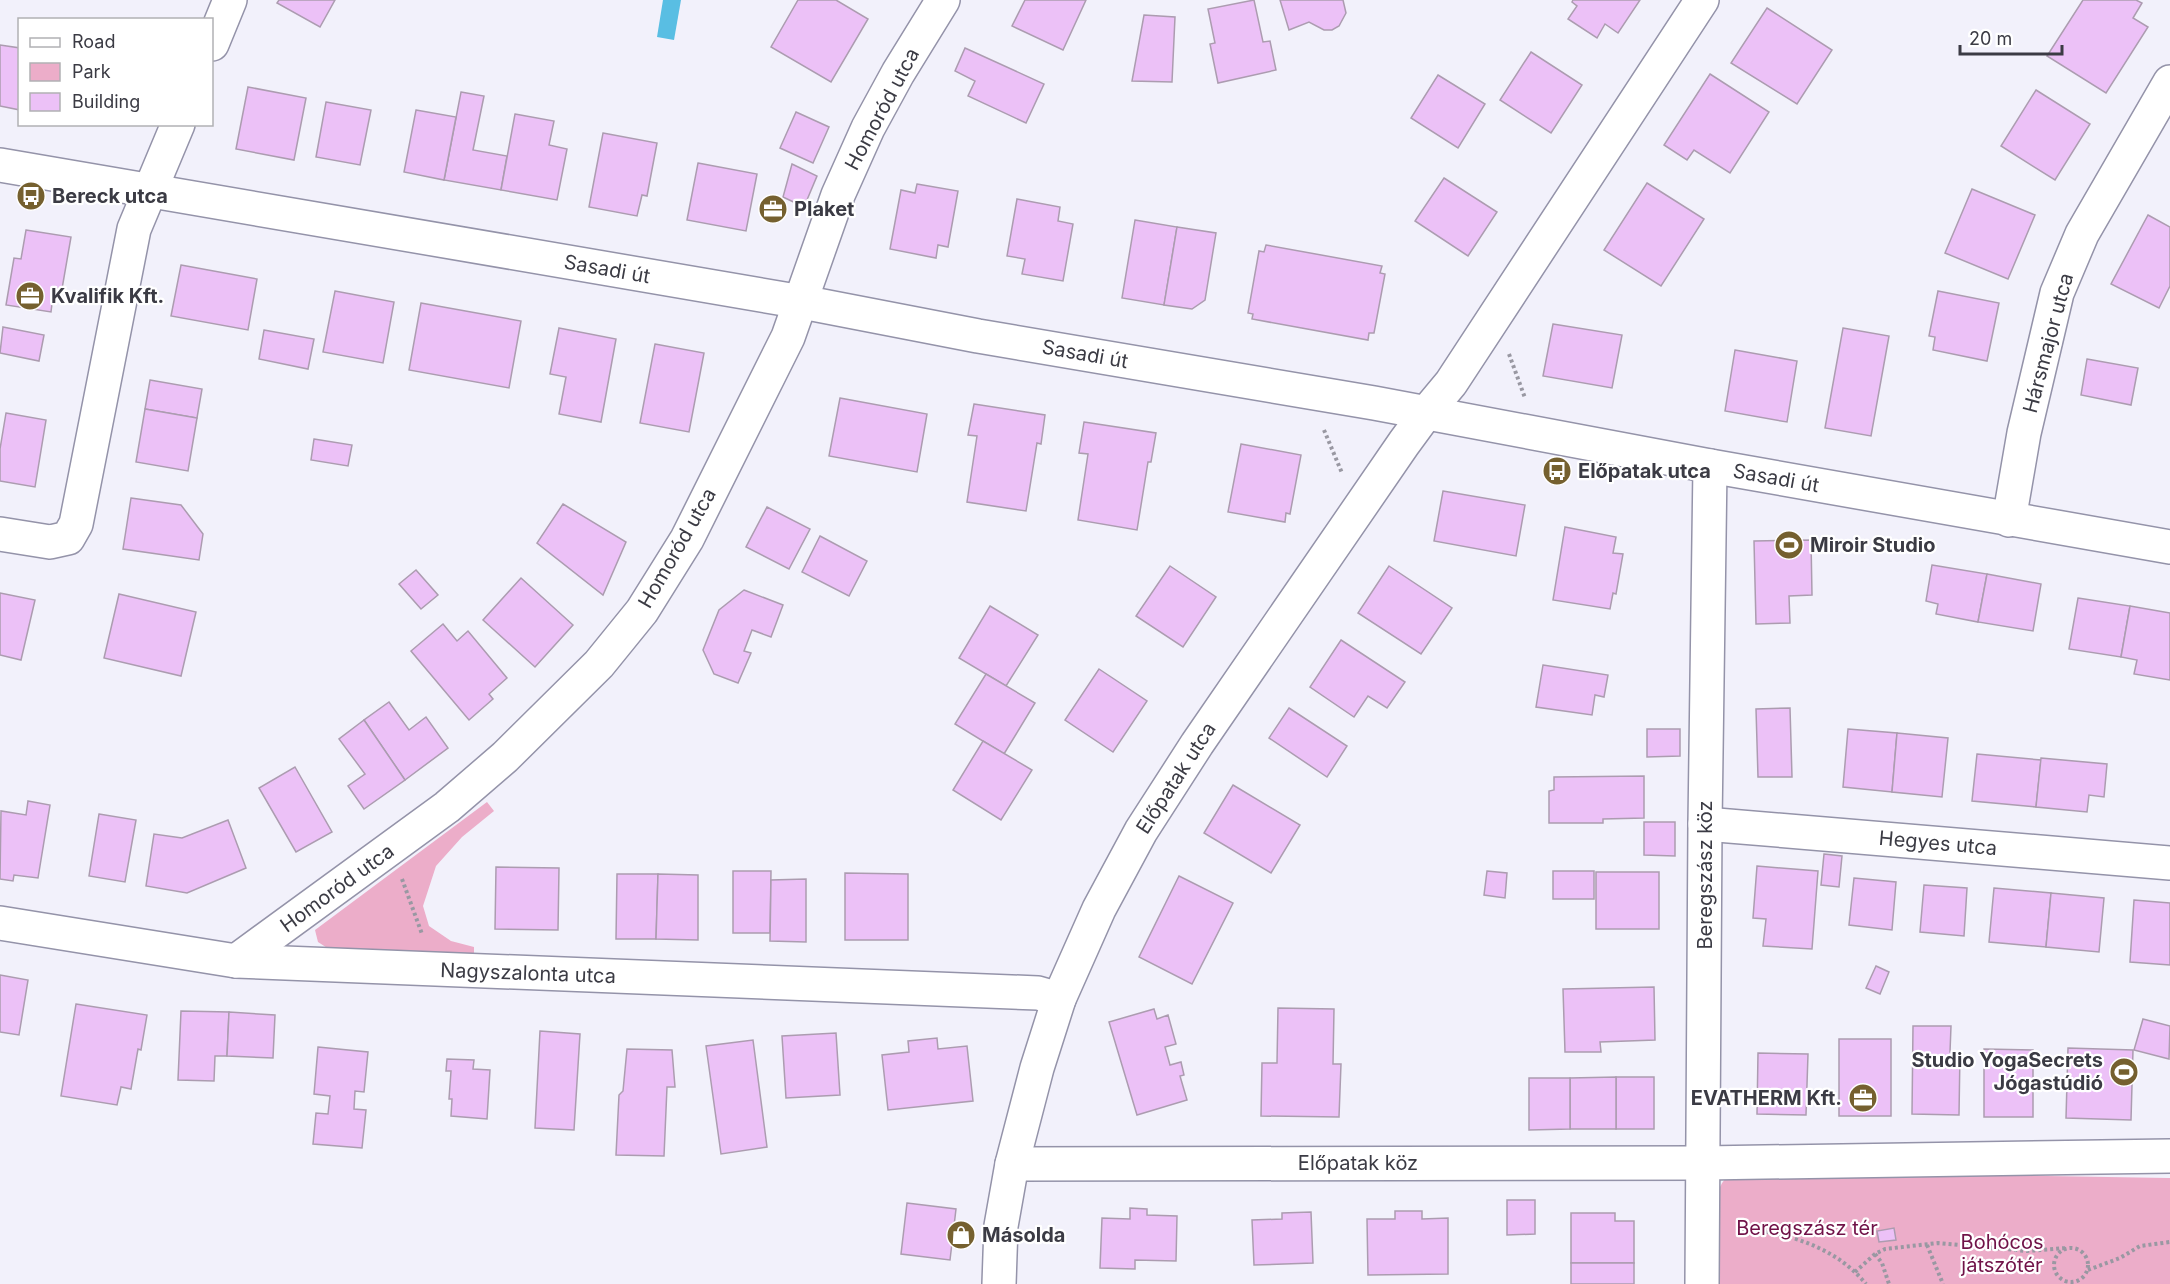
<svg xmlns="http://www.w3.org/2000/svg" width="2170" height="1284" viewBox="0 0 2170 1284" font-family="Inter,sans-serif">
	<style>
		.green { fill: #ecadc9 }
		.water { fill: #59bee3 }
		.building { fill: #ecc1f7; stroke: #ac9cb0; stroke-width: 1.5 }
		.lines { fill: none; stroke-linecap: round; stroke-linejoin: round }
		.minor-casing { stroke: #9493a9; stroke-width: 36 }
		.tertiary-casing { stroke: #9493a9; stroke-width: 36 }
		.path { stroke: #9998a2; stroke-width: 4; stroke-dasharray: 3 3; stroke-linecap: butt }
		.minor { stroke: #fff; stroke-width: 33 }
		.tertiary { stroke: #fff; stroke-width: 33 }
		.labels { text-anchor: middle; stroke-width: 4.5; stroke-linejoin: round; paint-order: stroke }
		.street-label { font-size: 20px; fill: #3b3b44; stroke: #fff }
		.poi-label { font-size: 20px; font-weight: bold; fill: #3b3b44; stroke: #fff; text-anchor: start }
		.park-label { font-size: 20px; fill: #701248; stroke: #fff }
	</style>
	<rect width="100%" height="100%" fill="#f2f1fb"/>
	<g class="green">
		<polygon points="487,802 494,811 462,837 436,866 423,906 429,926 451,941 474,947 474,956 335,953 318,942 315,930"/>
		<path d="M1743,1171L2168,1178H2170V1284H1717L1720,1187C1725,1176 1732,1174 1743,1171Z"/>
	</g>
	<polygon class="water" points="663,0 681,0 674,40 657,37"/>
	<g class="building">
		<polygon points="279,0 335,0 320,27 277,3"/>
		<polygon points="798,0 836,0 868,19 831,82 771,47"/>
		<polygon points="1025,0 1086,0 1063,50 1012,26"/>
		<polygon points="1254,0 1263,42 1270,41 1276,70 1218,83 1210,44 1215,43 1208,9"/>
		<polygon points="1280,0 1343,0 1346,13 1339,26 1332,30 1324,30 1309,22 1289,30"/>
		<polygon points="1573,0 1640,0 1618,33 1605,24 1597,38 1568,19 1577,6 1572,2"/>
		<polygon points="2083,0 2136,0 2142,3 2133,18 2148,27 2106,93 2047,56"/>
		<polygon points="1767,8 1832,50 1797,104 1731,63"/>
		<polygon points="1144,15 1175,17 1172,82 1132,81"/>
		<polygon points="0,45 20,48 20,110 0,106"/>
		<polygon points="965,48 1044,84 1026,123 968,96 975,81 955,71"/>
		<polygon points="1531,52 1582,85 1551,133 1500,100"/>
		<polygon points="1710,74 1769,112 1730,173 1694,150 1687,160 1664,145"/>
		<polygon points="1438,75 1485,104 1458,148 1411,118"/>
		<polygon points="248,87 306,98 294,160 236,149"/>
		<polygon points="2036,90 2090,124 2055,180 2001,146"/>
		<polygon points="461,92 484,96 473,150 507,156 501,190 444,180"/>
		<polygon points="326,102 371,110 360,165 316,157"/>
		<polygon points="416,110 456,117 444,180 404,172"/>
		<polygon points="796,112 829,127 813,163 780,148"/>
		<polygon points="515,114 554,121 549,145 567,149 557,200 501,190"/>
		<polygon points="603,133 657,143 647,196 642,195 637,216 589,207"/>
		<polygon points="698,163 757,174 746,231 687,220"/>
		<polygon points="792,164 817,176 804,207 783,197"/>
		<polygon points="1444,178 1497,212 1468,256 1415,221"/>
		<polygon points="1647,183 1704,219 1661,286 1604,250"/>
		<polygon points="917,184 958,191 948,247 938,245 936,258 890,249 901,190 915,193"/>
		<polygon points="1972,189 2035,215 2008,279 1945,253"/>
		<polygon points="1017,199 1060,207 1058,221 1073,224 1063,281 1022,274 1025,259 1007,256"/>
		<polygon points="2148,215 2170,227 2170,286 2159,308 2111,284"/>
		<polygon points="1135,220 1177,227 1164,305 1122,298"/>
		<polygon points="1177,227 1216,233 1205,300 1192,309 1164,305"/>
		<polygon points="26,230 71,237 62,289 54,288 51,312 6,305 14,258 21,259"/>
		<polygon points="1266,245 1382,266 1380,273 1385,274 1374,333 1369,333 1368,340 1252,319 1253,314 1248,313 1259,251 1264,252"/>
		<polygon points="181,265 257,279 248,330 171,316"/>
		<polygon points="335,291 394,302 383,363 323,352"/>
		<polygon points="1938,291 1999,303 1987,361 1933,350 1935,337 1929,336"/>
		<polygon points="421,303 521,321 509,388 409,370"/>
		<polygon points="1553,324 1622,335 1612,388 1543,376"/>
		<polygon points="3,327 44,335 39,361 0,353"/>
		<polygon points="559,328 616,339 601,422 559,414 566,377 550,374"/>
		<polygon points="1843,328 1889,336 1871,436 1825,428"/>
		<polygon points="264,330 314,339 308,369 259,359"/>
		<polygon points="655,344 704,353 689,432 640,423"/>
		<polygon points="1735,350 1797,361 1787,422 1725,411"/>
		<polygon points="2087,359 2138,368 2131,405 2081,395"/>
		<polygon points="150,380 202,389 197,418 145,409"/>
		<polygon points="840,398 927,414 917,472 829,456"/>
		<polygon points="974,404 1045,415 1041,444 1037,443 1026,511 967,502 977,436 968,435"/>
		<polygon points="145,409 197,418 188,471 136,462"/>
		<polygon points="6,413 46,420 35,487 0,481 0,449"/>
		<polygon points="1084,422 1156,433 1151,462 1148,462 1137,530 1078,520 1088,454 1079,453"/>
		<polygon points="314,439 352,445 348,466 311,460"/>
		<polygon points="1241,444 1301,455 1290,514 1286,513 1285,522 1228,512"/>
		<polygon points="1443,491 1525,505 1516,556 1434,541"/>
		<polygon points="131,498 181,505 203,534 199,560 123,549"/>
		<polygon points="563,504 626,542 603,595 537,543"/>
		<polygon points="767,507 810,529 789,569 746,547"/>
		<polygon points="1565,527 1616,537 1613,553 1623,554 1616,594 1613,593 1610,609 1553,600"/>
		<polygon points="820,536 867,561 849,596 802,572"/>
		<polygon points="1811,540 1812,595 1789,596 1790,623 1756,624 1754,541"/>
		<polygon points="1932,565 1987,574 1978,622 1936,614 1938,604 1926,601"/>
		<polygon points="1170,566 1216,597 1183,647 1136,616"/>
		<polygon points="1389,566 1452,608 1421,654 1358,613"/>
		<polygon points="416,570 438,595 421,609 399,584"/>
		<polygon points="1987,574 2041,584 2033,631 1978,622"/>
		<polygon points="521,578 573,625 535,667 483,620"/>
		<polygon points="744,590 783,605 771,637 752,630 744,651 751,653 738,683 714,674 703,650 719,610"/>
		<polygon points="0,593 35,600 21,660 0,655"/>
		<polygon points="119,594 196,612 181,676 104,658"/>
		<polygon points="2078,598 2130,606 2121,657 2069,649"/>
		<polygon points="990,606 1038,635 1006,686 959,658"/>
		<polygon points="2130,606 2170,613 2170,680 2134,674 2137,660 2121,657"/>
		<polygon points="443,624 457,641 468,631 507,678 489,694 493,699 469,720 411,651"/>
		<polygon points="1341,640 1405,682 1387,708 1368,696 1354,717 1310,687"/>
		<polygon points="1543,665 1608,675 1604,697 1595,695 1592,715 1536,707"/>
		<polygon points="1099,669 1147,701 1113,752 1065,720"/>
		<polygon points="986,674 1035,703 1004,754 955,724"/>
		<polygon points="389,702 409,730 426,717 448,748 405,780 364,720"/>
		<polygon points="1289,708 1347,746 1327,777 1269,738"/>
		<polygon points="1790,708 1792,777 1758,777 1756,709"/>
		<polygon points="364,720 405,780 364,809 348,786 365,774 339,739"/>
		<polygon points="1647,729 1680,729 1680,756 1647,757"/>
		<polygon points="1848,729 1897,733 1892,792 1843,787"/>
		<polygon points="1897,733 1948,738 1942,797 1892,792"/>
		<polygon points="983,741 1032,770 1001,820 953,790"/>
		<polygon points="1977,754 2041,760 2036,807 1972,801"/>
		<polygon points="2041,758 2107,764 2104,797 2089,795 2087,812 2036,807"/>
		<polygon points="295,767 332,832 296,852 259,788"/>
		<polygon points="1644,776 1644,818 1603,819 1603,823 1549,823 1549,791 1554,790 1554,777"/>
		<polygon points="1233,785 1300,825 1271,873 1204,833"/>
		<polygon points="28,801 50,805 38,878 14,875 13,881 0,879 1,811 26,815"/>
		<polygon points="99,814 136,820 125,882 89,876"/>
		<polygon points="228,820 246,868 187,893 146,886 154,834 182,838"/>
		<polygon points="1644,822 1675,822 1675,856 1644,855"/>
		<polygon points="1824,854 1842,856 1839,887 1821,885"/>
		<polygon points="1757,866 1818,871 1812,949 1763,946 1766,919 1753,918"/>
		<polygon points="496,867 559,868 558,930 495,929"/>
		<polygon points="733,871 771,871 770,933 733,933"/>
		<polygon points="1487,871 1507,873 1505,898 1484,895"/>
		<rect x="1553" y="871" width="41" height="28"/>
		<rect x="1596" y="872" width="63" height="57"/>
		<polygon points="845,873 908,874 908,940 845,940"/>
		<polygon points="617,874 658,874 656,939 616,939"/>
		<polygon points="658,874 698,875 698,940 656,939"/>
		<polygon points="1179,876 1233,903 1192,984 1139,957"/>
		<polygon points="1854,878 1896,882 1892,930 1849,925"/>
		<polygon points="806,879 806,942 770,941 771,880"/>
		<polygon points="1924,885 1967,888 1964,936 1920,932"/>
		<polygon points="1994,888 2051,893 2046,947 1989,942"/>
		<polygon points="2051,893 2104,898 2099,952 2046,947"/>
		<polygon points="2134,900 2170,903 2170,965 2130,962"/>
		<polygon points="1876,966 1889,972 1880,994 1866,988"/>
		<polygon points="0,975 28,980 19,1035 0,1032"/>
		<polygon points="1654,987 1655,1040 1600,1042 1601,1052 1565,1052 1563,989"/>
		<polygon points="76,1004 147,1015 141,1050 138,1049 131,1089 121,1087 117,1105 61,1096"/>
		<polygon points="1278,1008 1334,1009 1333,1064 1341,1064 1339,1117 1261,1116 1262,1063 1277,1063"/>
		<polygon points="1154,1009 1157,1019 1168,1015 1176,1044 1165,1047 1170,1065 1181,1062 1184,1075 1180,1076 1187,1100 1137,1115 1109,1022"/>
		<polygon points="181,1011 229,1012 227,1056 215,1056 214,1081 178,1080"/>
		<polygon points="229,1012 275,1015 273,1058 227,1056"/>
		<polygon points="2143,1019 2170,1026 2169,1059 2134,1050"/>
		<polygon points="1913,1026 1951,1026 1950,1052 1960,1052 1959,1115 1912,1114"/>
		<polygon points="540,1031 580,1034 574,1130 535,1128"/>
		<polygon points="836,1033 840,1095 786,1098 782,1036"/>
		<polygon points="937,1038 938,1049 967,1046 973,1101 888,1110 882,1055 909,1052 908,1041"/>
		<rect x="1839" y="1039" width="52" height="77"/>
		<polygon points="753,1040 767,1147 721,1154 706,1046"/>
		<polygon points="318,1047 368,1052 364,1092 355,1091 354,1109 366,1110 362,1148 313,1144 316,1113 328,1114 330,1096 314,1094"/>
		<polygon points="2068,1048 2133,1050 2131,1120 2066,1118"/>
		<polygon points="627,1049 672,1050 675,1087 667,1087 664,1156 616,1155 619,1095 623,1091"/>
		<polygon points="1984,1049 2033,1050 2033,1117 1984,1117"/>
		<polygon points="1758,1053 1808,1054 1806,1115 1757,1114"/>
		<polygon points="447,1059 474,1060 473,1069 490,1070 487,1119 451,1116 452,1099 449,1099 451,1071 446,1071"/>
		<rect x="1616" y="1077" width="38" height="52"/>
		<polygon points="1616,1077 1616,1129 1570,1129 1570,1078"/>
		<polygon points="1529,1078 1570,1078 1570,1129 1529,1130"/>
		<polygon points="1507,1200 1535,1200 1535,1234 1507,1235"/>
		<polygon points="907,1203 956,1209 950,1260 901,1254"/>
		<polygon points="1130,1208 1147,1209 1147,1215 1177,1216 1176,1261 1135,1260 1135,1269 1100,1268 1102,1218 1130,1219"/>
		<polygon points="1395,1211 1422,1211 1422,1219 1448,1218 1448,1274 1368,1275 1367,1219 1395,1219"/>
		<polygon points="1311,1212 1313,1263 1254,1265 1252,1220 1282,1219 1282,1213"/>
		<polygon points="1571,1213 1615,1213 1615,1221 1634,1221 1634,1263 1571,1263"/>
		<polygon points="1894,1228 1896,1240 1879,1242 1877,1231"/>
		<rect x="1571" y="1263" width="63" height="21"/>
	</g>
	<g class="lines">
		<g class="minor-casing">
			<g id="minor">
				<polyline points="212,44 230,0"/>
				<polyline points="2009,520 2024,433 2057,293 2082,234 2170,82"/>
				<polyline points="0,534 50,542 68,538 76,524 134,229 178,124"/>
				<polyline points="1705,824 2170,863"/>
				<polyline points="0,923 236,961 1038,993 1059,999"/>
				<polyline points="236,961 447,807 505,757 599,664 642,611 687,539 788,337 838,195 868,128 898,73 943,0"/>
				<polyline points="1012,1164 1704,1163 2170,1156"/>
				<polyline points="999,1284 1001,1226 1012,1164 1037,1068 1059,999 1099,909 1141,831 1197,744 1404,443 1426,413 1451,383 1702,0"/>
				<polyline points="1702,1284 1705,824 1710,466"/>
			</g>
		</g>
		<g class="tertiary-casing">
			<polyline id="tertiary" points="0,165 802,302 978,336 1374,403 1710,466 2170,547"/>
		</g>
		<g class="path">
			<polyline points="1509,354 1525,398"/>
			<polyline points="1324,430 1342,473"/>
			<polyline points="402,879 422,934"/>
			<path d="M1736,1228C1784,1232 1834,1245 1866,1284"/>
			<polyline points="1927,1245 1943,1284"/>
			<circle cx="2071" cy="1265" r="17"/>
			<polyline points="1875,1254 1882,1263 1889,1284"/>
			<polyline points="2088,1270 2120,1258 2140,1246 2170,1242"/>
			<polyline points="1855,1272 1875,1254 1885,1249 1938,1243 2027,1251 2067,1248"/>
		</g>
		<use href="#minor" class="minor"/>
		<use href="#tertiary" class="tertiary"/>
	</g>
	<defs>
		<g id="bus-disc" transform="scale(1.5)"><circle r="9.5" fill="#75602f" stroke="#fff"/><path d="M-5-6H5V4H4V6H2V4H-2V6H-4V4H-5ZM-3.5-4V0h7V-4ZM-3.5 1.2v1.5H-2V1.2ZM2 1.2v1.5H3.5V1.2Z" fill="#fff"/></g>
		<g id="office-disc" transform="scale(1.5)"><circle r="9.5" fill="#75602f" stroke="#fff"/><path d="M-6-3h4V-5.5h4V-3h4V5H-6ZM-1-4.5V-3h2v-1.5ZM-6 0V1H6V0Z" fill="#fff"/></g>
		<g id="stadium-disc" transform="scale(1.5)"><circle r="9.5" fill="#75602f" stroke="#fff"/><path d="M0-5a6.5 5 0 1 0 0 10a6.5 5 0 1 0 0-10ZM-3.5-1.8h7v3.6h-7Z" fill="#fff"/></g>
		<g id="shop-disc" transform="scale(1.5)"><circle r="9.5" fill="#75602f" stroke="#fff"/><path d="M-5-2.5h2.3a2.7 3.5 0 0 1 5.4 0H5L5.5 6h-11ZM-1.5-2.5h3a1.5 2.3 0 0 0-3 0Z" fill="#fff"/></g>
	</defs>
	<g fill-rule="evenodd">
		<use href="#bus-disc" x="31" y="196"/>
		<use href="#office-disc" x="773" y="209"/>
		<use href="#office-disc" x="30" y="296"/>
		<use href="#bus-disc" x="1557" y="471"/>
		<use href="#stadium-disc" x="1789" y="545"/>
		<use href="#stadium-disc" x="2124" y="1072"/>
		<use href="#office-disc" x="1863" y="1098"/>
		<use href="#shop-disc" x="961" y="1235"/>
	</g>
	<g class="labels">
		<g class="street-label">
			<text transform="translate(882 109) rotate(-62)" y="7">Homoród utca</text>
			<text transform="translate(607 269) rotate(10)" y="7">Sasadi út</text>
			<text transform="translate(2048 343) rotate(-75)" y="7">Hársmajor utca</text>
			<text transform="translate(1085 354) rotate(10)" y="7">Sasadi út</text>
			<text transform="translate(1776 478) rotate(10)" y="7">Sasadi út</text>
			<text transform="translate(677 548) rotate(-60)" y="7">Homoród utca</text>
			<text transform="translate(1176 778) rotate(-57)" y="7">Előpatak utca</text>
			<text transform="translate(1938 843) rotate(5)" y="7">Hegyes utca</text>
			<text transform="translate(1705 875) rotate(-90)" y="7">Beregszász köz</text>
			<text transform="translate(337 888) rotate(-36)" y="7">Homoród utca</text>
			<text transform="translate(528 973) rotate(2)" y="7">Nagyszalonta utca</text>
			<text x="1358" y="1170">Előpatak köz</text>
		</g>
		<g class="poi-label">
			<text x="52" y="203">Bereck utca</text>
			<text x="794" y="216">Plaket</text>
			<text x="51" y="303">Kvalifik Kft.</text>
			<text x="1578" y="478">Előpatak utca</text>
			<text x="1810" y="552">Miroir Studio</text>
			<text x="2103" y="1067" text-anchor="end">Studio YogaSecrets<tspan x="2103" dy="23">Jógastúdió</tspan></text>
			<text x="1842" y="1105" text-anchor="end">EVATHERM Kft.</text>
			<text x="982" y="1242">Másolda</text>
		</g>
		<g class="park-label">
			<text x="1807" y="1235">Beregszász tér</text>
			<text x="2002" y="1249">Bohócos<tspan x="2002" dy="23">játszótér</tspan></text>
		</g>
	</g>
	<rect x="18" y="18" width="195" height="108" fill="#ffffff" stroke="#b1b1b4" stroke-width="1.5"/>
	<rect x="30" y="38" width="30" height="9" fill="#ffffff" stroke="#b1b1b4" stroke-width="1.5"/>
	<text x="72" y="48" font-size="18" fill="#3b3b44">Road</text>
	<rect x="30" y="63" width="30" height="18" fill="#ecadc9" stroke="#b1b1b4" stroke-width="1.5"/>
	<text x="72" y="78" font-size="18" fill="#3b3b44">Park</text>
	<rect x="30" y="93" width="30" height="18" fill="#ecc1f7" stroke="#b1b1b4" stroke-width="1.5"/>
	<text x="72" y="108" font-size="18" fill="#3b3b44">Building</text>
	<path d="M1960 45v9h102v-9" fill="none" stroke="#3b3b44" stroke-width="3"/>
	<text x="1969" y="45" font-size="18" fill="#3b3b44" stroke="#ffffff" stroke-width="4.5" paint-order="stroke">20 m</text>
</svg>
